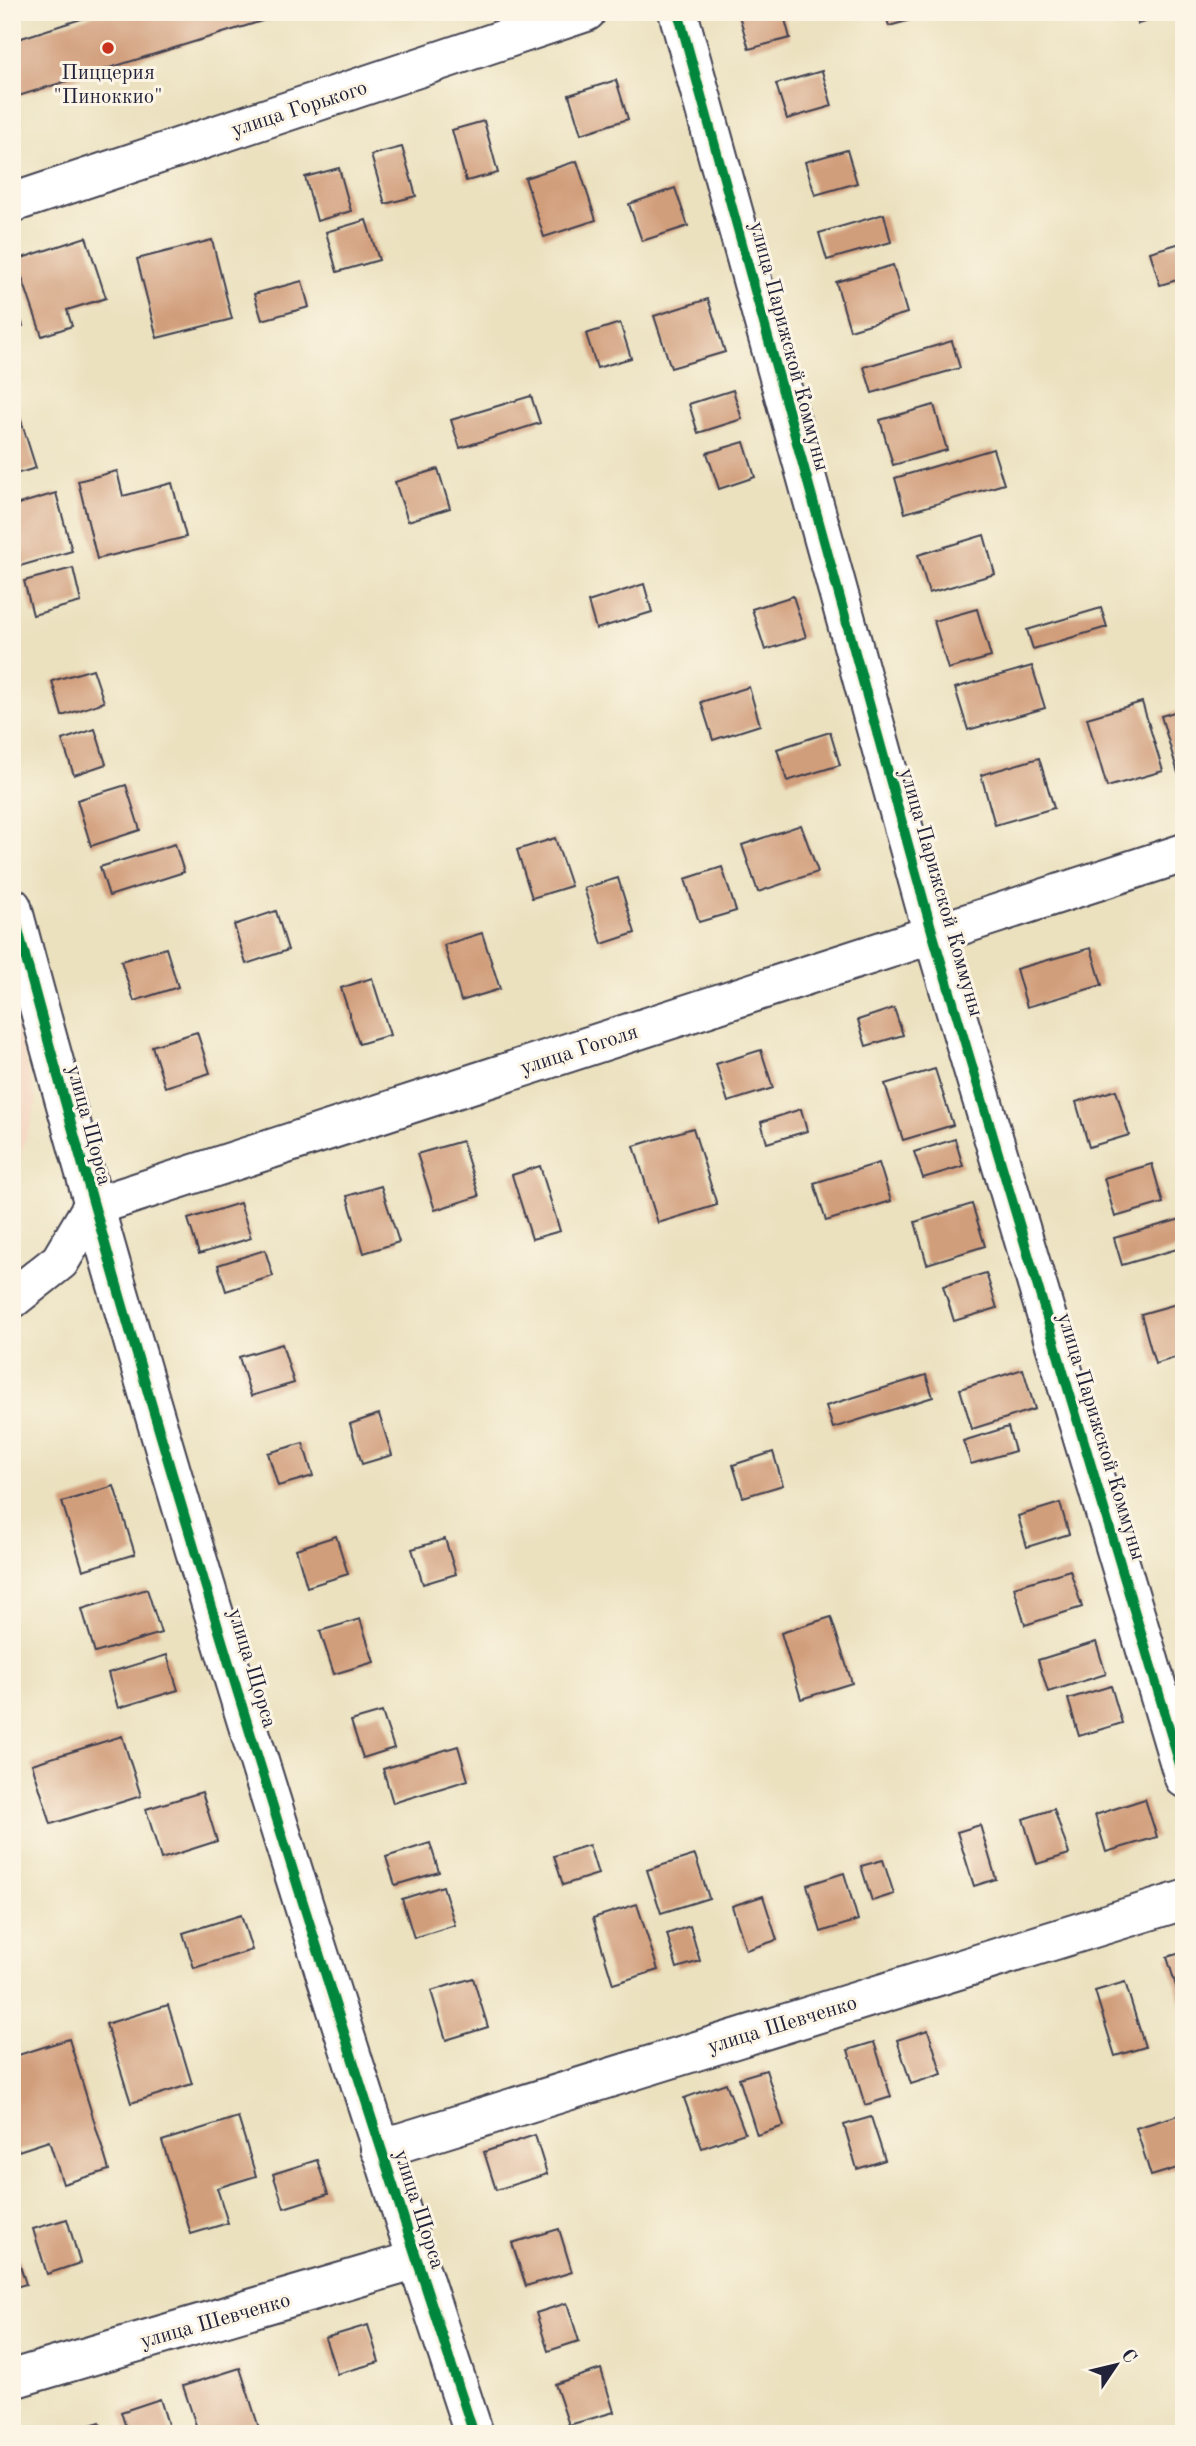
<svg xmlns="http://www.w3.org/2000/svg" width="1196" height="2446" viewBox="0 0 1196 2446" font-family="'Old Standard TT',serif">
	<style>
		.built { fill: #f3d4bf }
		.building { fill: #d19e7c }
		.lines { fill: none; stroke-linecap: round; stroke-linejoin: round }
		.minor-casing { stroke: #403f4f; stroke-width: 42 }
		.minor { stroke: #fff; stroke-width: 38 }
		.cycleway-casing { stroke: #fcf5e5; stroke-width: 15 }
		.cycleway { stroke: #00873e; stroke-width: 10 }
		.poi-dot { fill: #c8321e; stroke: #fcf5e5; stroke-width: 2.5 }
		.labels { text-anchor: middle; stroke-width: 6; stroke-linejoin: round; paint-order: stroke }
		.poi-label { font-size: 21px; fill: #22223b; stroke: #fcf5e5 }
		.street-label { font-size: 21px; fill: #22223b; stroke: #fcf5e5 }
	</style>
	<rect width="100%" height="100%" fill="#fcf5e5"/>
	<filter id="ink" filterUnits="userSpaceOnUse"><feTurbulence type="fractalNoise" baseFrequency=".0143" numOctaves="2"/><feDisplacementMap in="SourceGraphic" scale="14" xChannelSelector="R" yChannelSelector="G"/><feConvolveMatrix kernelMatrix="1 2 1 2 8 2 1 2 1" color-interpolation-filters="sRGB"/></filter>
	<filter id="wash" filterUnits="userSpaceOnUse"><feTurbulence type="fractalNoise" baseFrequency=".00686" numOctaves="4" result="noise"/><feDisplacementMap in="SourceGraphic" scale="28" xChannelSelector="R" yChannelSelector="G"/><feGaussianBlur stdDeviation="1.57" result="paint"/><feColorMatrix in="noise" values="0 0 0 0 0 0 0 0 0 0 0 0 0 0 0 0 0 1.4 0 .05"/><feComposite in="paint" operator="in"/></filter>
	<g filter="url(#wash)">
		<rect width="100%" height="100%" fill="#ebe1bf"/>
		<polygon class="built" points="12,1011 37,1101 12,1185"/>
		<g id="blocks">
			<g class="building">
				<polygon points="103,12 288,12 288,13 12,98 12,41"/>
				<polygon points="738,12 783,12 790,38 749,49"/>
				<polygon points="885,12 912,12 914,19 889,26"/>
				<polygon points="1135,12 1156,12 1158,18 1138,24"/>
				<polygon points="822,71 832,106 787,119 776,84"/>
				<polygon points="616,80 628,119 581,134 569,95"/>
				<polygon points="484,121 498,173 466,181 452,130"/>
				<polygon points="402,147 416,196 385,204 371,155"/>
				<polygon points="847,150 857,183 815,195 805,162"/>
				<polygon points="577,161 596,220 544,237 525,178"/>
				<polygon points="339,168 351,211 317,221 305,177"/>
				<polygon points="675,188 688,226 642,241 629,204"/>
				<polygon points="884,214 891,242 827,260 819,233"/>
				<polygon points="366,220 379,260 337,272 326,232"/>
				<polygon points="86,237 106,298 67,310 72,326 42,336 16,260"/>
				<polygon points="212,240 232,319 157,338 137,259"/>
				<polygon points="1184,242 1184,278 1160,285 1150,252"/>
				<polygon points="893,265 907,313 850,330 836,282"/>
				<polygon points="302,281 309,307 262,320 254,294"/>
				<polygon points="12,295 23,326 12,330"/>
				<polygon points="708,299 725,352 671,368 654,316"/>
				<polygon points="620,323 631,358 597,368 586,334"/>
				<polygon points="952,341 960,368 872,393 864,367"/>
				<polygon points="733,390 742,419 698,433 689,404"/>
				<polygon points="531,396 540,423 460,448 451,420"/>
				<polygon points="934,405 947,450 893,465 880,420"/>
				<polygon points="19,414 36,468 12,475 12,416"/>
				<polygon points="744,442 755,477 719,489 707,453"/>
				<polygon points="993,449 1004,484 905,513 895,478"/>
				<polygon points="438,469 450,508 408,521 395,482"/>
				<polygon points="117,471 123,496 172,483 186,537 97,559 78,481"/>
				<polygon points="56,493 72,551 20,566 12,537 12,506"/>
				<polygon points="984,535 995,574 929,593 918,555"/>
				<polygon points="73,568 81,602 33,615 24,581"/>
				<polygon points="644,584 652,612 596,629 588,602"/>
				<polygon points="793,596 806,637 765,650 752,609"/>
				<polygon points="1101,608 1107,627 1033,649 1027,630"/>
				<polygon points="977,609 991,657 948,669 934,621"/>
				<polygon points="1032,666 1045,708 968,730 955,688"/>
				<polygon points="93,669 104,702 62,716 52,681"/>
				<polygon points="749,687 760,725 713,740 701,702"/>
				<polygon points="1142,702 1163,771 1107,787 1087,718"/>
				<polygon points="1184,709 1184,771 1178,773 1161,716"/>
				<polygon points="95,729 106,764 74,775 62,740"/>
				<polygon points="830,732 840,765 787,781 777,749"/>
				<polygon points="1039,758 1054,808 995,825 981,775"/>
				<polygon points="126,785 140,830 91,846 77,800"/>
				<polygon points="801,825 818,872 758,892 742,845"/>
				<polygon points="555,838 571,886 532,898 517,850"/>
				<polygon points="175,844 184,872 109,896 100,867"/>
				<polygon points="722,867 736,911 699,922 685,879"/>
				<polygon points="618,878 635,933 602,944 584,888"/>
				<polygon points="276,911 288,950 246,964 234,925"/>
				<polygon points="482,933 500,989 461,1001 444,945"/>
				<polygon points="166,948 178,987 134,1001 121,961"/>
				<polygon points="1091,948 1102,985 1027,1007 1016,969"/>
				<polygon points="372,978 390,1035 359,1044 341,988"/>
				<polygon points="894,1008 903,1035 866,1046 858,1020"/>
				<polygon points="197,1032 210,1073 165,1087 152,1046"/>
				<polygon points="761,1050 773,1088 728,1102 716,1064"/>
				<polygon points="935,1069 953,1125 903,1140 885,1084"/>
				<polygon points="1116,1090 1129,1135 1089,1147 1076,1102"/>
				<polygon points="801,1109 807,1131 767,1143 761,1122"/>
				<polygon points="693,1128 717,1205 658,1223 634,1146"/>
				<polygon points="955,1139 963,1166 923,1178 914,1152"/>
				<polygon points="462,1141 479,1196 435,1210 417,1154"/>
				<polygon points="879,1163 891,1201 826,1221 814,1183"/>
				<polygon points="1152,1164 1163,1203 1115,1217 1104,1178"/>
				<polygon points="540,1166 560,1231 532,1239 512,1175"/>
				<polygon points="381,1186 399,1242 364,1253 347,1196"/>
				<polygon points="240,1203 251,1238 199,1254 188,1219"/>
				<polygon points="972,1204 985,1246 927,1264 915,1222"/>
				<polygon points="1181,1219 1184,1247 1122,1265 1114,1238"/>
				<polygon points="265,1250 273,1276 226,1291 218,1265"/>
				<polygon points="986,1273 997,1308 954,1321 943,1286"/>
				<polygon points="1180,1303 1184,1314 1184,1355 1155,1364 1141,1314"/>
				<polygon points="282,1344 294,1383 251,1396 239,1357"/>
				<polygon points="1023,1369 1035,1409 972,1429 960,1389"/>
				<polygon points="926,1375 933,1397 833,1428 826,1406"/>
				<polygon points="379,1414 392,1455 362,1464 350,1424"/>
				<polygon points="1008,1427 1015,1451 971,1464 963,1441"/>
				<polygon points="303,1443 313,1476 278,1486 268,1453"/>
				<polygon points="773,1452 783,1485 743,1497 733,1465"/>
				<polygon points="114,1486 135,1554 83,1570 62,1502"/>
				<polygon points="1060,1503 1069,1534 1027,1547 1018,1516"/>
				<polygon points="336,1536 348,1574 307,1587 296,1549"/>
				<polygon points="445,1539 456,1574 423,1584 412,1549"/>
				<polygon points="1070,1570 1082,1607 1025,1625 1014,1587"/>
				<polygon points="147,1589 161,1633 95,1653 82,1609"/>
				<polygon points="831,1617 852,1683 801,1699 781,1633"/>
				<polygon points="360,1619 374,1662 334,1674 320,1631"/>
				<polygon points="1096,1642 1106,1674 1048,1692 1038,1660"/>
				<polygon points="167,1655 178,1690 118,1708 108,1673"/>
				<polygon points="1111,1686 1122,1723 1079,1736 1068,1699"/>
				<polygon points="382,1712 394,1748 363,1758 351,1721"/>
				<polygon points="122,1736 141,1796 51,1824 32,1764"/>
				<polygon points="458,1746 468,1780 393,1803 383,1769"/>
				<polygon points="202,1792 217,1841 161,1859 146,1809"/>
				<polygon points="1145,1799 1157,1837 1106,1852 1095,1815"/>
				<polygon points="1054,1809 1069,1854 1037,1864 1023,1819"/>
				<polygon points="980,1825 996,1879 974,1886 957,1832"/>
				<polygon points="430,1843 439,1872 395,1885 386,1857"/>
				<polygon points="589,1845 598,1874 563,1885 554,1856"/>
				<polygon points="695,1855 709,1898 661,1913 647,1870"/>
				<polygon points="883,1860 894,1894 872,1901 861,1866"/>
				<polygon points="844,1873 858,1920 821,1932 807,1885"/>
				<polygon points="443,1886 455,1925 414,1938 402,1899"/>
				<polygon points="763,1896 777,1940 746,1950 732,1906"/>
				<polygon points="637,1904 658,1970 613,1984 593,1918"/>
				<polygon points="241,1915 252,1950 194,1968 183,1933"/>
				<polygon points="690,1926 700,1961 677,1968 667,1934"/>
				<polygon points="1184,1952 1184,2009 1183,2009 1167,1957"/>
				<polygon points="473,1978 488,2027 446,2040 431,1991"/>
				<polygon points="1125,1982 1145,2047 1115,2056 1095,1991"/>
				<polygon points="168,2005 192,2084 131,2103 106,2024"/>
				<polygon points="928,2030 942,2074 911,2084 897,2040"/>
				<polygon points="69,2039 109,2170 63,2184 49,2141 12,2153 12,2057"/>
				<polygon points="874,2042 891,2097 865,2105 848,2050"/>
				<polygon points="766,2070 784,2126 757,2135 739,2078"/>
				<polygon points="726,2083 745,2133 702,2148 684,2098"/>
				<polygon points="1182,2114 1184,2166 1151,2176 1136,2128"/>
				<polygon points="238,2117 256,2176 217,2188 228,2223 191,2234 162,2141"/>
				<polygon points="871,2117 885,2160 857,2169 844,2125"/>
				<polygon points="535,2135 547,2174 496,2190 484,2152"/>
				<polygon points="317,2160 328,2194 284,2208 273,2174"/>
				<polygon points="67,2219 80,2263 47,2274 33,2229"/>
				<polygon points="559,2229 572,2272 526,2286 512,2243"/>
				<polygon points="12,2241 26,2284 12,2288"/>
				<polygon points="567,2303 579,2341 548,2351 536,2313"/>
				<polygon points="368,2325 379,2362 337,2374 325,2338"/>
				<polygon points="240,2368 259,2428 240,2434 199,2434 183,2386"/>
				<polygon points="601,2369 614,2412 569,2425 555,2384"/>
				<polygon points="160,2399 171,2434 128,2434 121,2412"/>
				<polygon points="100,2422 103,2434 63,2434 63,2433"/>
			</g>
		</g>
	</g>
	<g filter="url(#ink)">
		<use href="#blocks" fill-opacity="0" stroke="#403f4f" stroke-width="2"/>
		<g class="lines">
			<g class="minor-casing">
				<g id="minor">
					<polyline points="678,12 933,935 1184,1778"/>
					<polyline points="12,203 586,12"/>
					<path d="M12,907C149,1421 308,1929 474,2434"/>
					<polyline points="12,1299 60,1261 92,1207 1184,853"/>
					<polyline points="380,2149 1184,1900"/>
					<polyline points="12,2379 417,2260"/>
				</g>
			</g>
			<use href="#minor" class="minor"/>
			<g class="cycleway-casing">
				<g id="cycleway">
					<polyline points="678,12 933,935 1184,1778"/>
					<path d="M12,907C149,1421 308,1929 474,2434"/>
				</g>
			</g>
			<use href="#cycleway" class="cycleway"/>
		</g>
	</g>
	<circle class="poi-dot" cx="108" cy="48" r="7"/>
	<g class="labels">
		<g class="poi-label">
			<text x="108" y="79">Пиццерия<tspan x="108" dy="24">"Пиноккио"</tspan></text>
		</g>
		<g class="street-label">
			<text transform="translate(299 108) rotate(-18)" y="7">улица Горького</text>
			<text transform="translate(790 346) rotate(75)" y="7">улица Парижской Коммуны</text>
			<text transform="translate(942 892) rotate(74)" y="7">улица Парижской Коммуны</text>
			<text transform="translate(579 1049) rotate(-18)" y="7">улица Гоголя</text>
			<text transform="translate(90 1125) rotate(75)" y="7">улица Щорса</text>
			<text transform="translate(1102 1436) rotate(73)" y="7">улица Парижской Коммуны</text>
			<text transform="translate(253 1668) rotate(73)" y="7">улица Щорса</text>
			<text transform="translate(782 2024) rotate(-17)" y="7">улица Шевченко</text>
			<text transform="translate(420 2209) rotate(72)" y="7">улица Щорса</text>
			<text transform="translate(215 2320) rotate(-16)" y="7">улица Шевченко</text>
		</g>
	</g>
	<rect width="1196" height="2446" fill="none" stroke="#fcf5e5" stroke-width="42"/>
	<g transform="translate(1116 2365) rotate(55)" stroke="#fcf5e5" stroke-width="5" paint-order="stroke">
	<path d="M0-5L12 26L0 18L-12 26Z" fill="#22223b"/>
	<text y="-10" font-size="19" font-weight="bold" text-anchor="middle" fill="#22223b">С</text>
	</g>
</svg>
